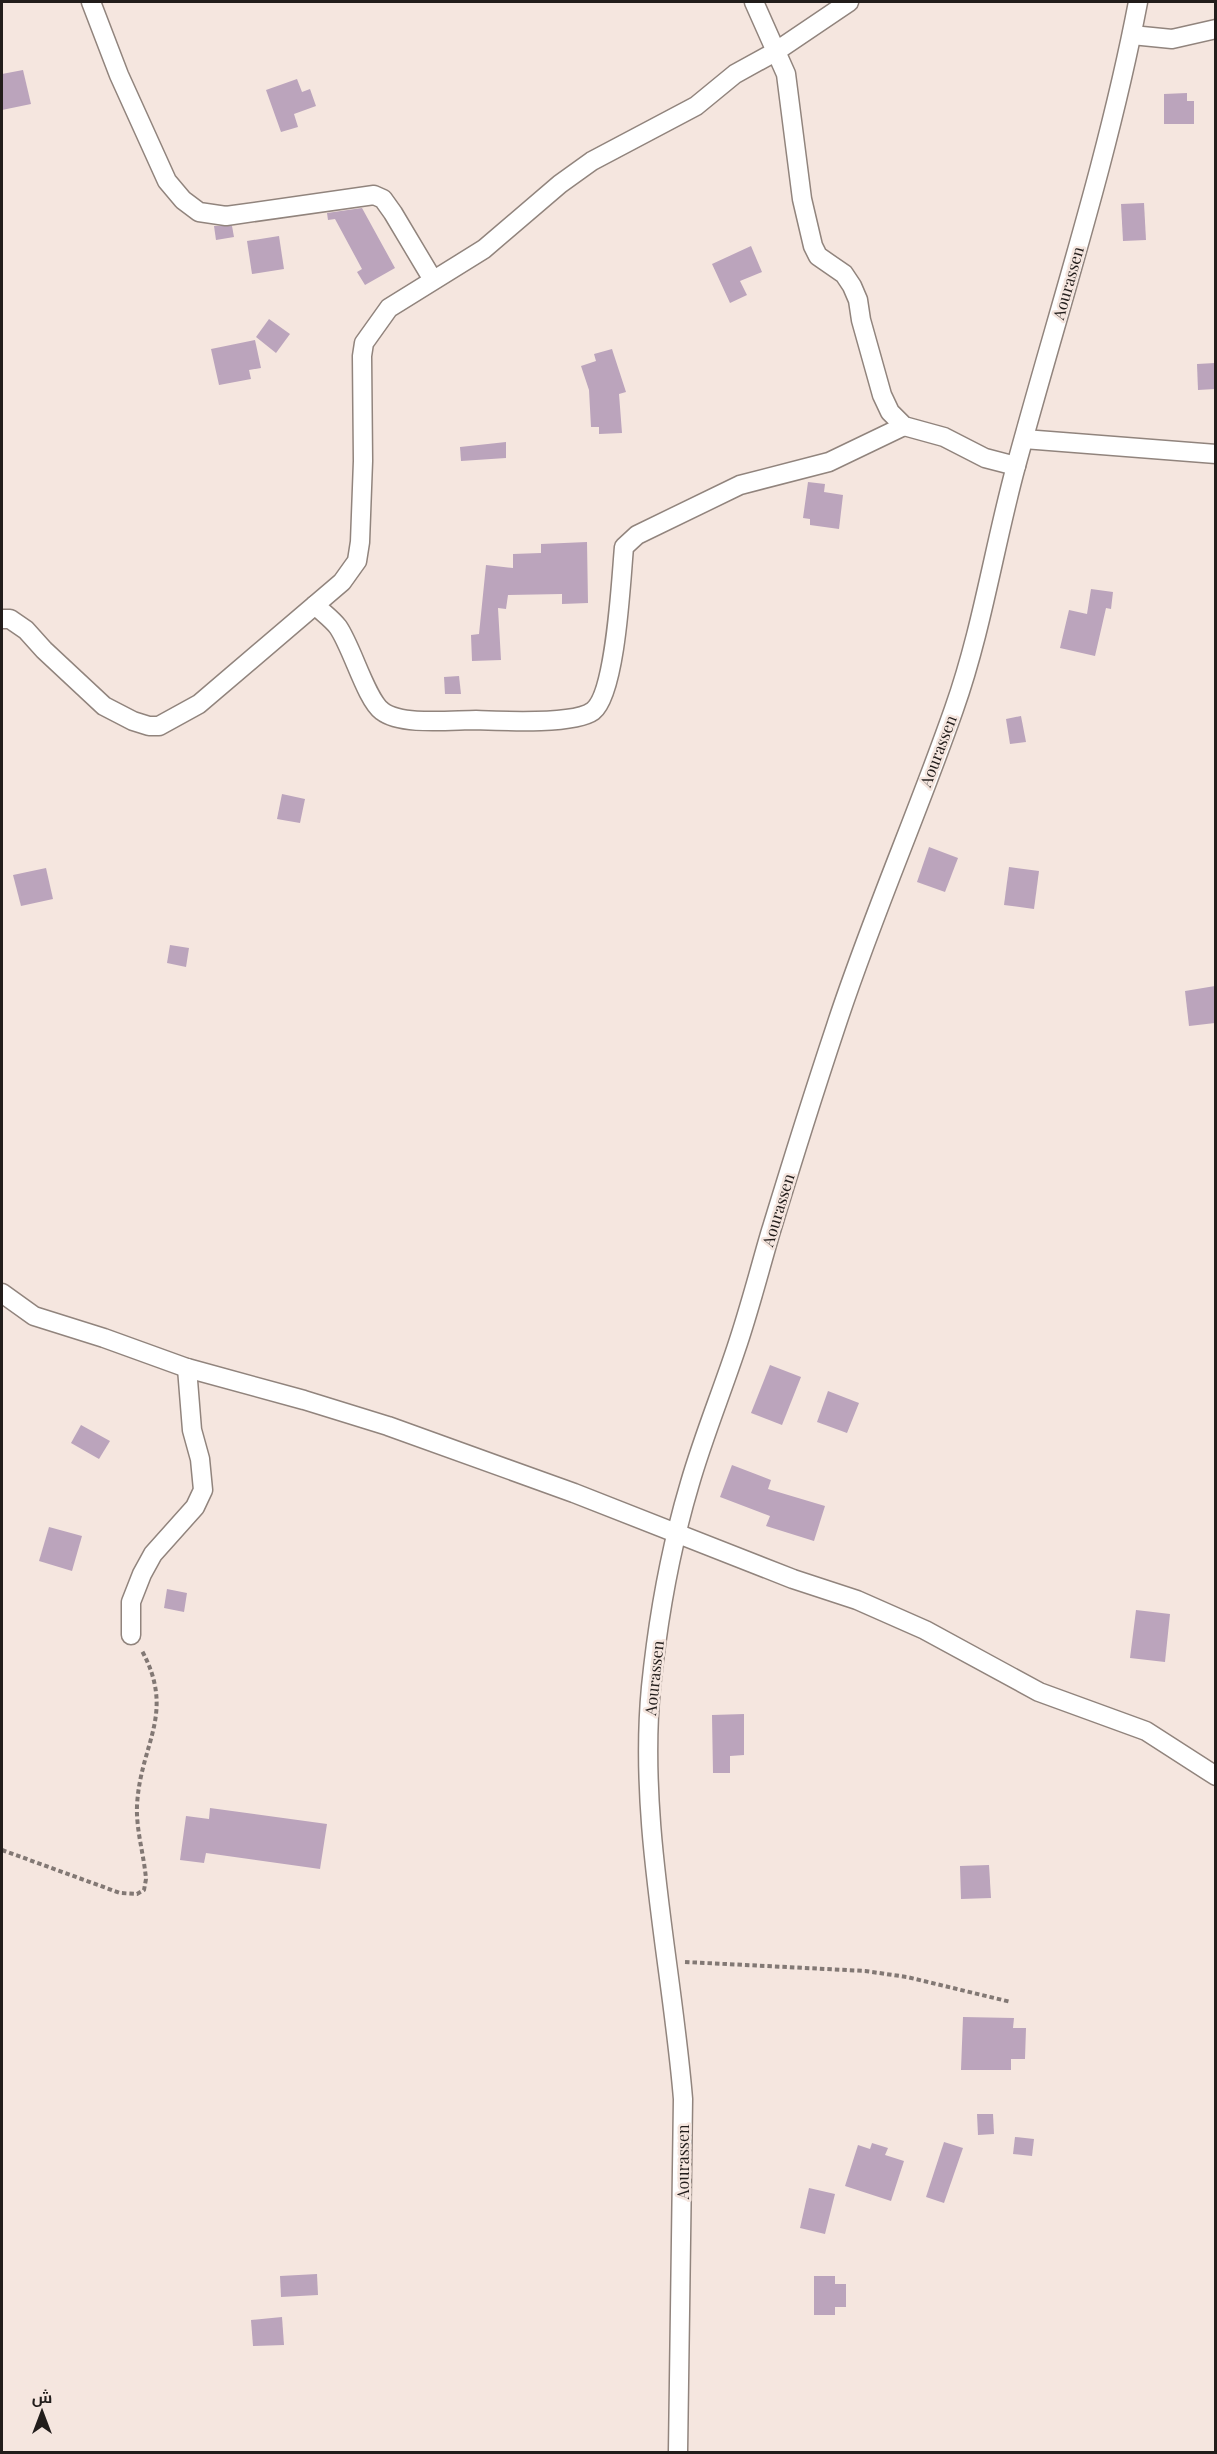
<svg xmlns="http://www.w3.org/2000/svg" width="1217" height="2454" viewBox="0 0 1217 2454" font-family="'Playfair Display',Cairo,serif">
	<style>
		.building { fill: #bba4bc }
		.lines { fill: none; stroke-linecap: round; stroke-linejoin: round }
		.minor-casing { stroke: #91847d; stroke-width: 21 }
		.path { stroke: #827874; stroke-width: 4; stroke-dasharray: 4.5 3; stroke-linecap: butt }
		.minor { stroke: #fff; stroke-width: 18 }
		.labels { text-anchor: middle; stroke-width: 5; stroke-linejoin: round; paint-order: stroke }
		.street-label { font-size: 16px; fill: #221d1b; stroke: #f5e6df }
	</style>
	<rect width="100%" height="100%" fill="#f5e6df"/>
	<g class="building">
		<polygon points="23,70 31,104 2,110 2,74"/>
		<polygon points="297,79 302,92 310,89 316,106 294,114 298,127 281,132 266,90"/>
		<polygon points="1187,93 1187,101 1194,101 1194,124 1164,124 1164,94"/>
		<polygon points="1144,203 1146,240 1123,241 1121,204"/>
		<polygon points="362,208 395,268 365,285 357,272 362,269 335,219 328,220 327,213"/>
		<polygon points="214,226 232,226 234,237 216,240"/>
		<polygon points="279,236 284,269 252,274 247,241"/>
		<polygon points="751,246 762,272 740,281 747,295 730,303 712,264"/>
		<polygon points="269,319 290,334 276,353 256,337"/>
		<polygon points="255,340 261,368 249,370 251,379 219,385 211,349"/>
		<polygon points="612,349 626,392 619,394 622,433 599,434 599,427 591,427 589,390 581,366 596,361 594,354"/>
		<polygon points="1215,363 1215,389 1198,390 1197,364"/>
		<polygon points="506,442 506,458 461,461 460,447"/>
		<polygon points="808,482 825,484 824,492 843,495 839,529 810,525 810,519 803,518"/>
		<polygon points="587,542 588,603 562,604 562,594 508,595 506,609 498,608 501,660 472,661 471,635 479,634 486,565 513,568 513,554 541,553 541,544"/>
		<polygon points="1091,589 1113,592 1111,609 1106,608 1095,656 1060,648 1069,610 1087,614"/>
		<polygon points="459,676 461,694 445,694 444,677"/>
		<polygon points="1021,716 1026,742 1010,744 1006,719"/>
		<polygon points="282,794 305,799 300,823 277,819"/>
		<polygon points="929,847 958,858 945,892 917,882"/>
		<polygon points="1009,867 1039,871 1034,909 1004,905"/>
		<polygon points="46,868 53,899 21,906 13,875"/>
		<polygon points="170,945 189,948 186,967 167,963"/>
		<polygon points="1215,986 1215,1023 1189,1026 1185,991"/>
		<polygon points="770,1365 801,1377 782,1425 751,1413"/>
		<polygon points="828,1391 859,1403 847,1433 817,1422"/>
		<polygon points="81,1425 110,1441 99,1459 71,1443"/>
		<polygon points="732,1465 771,1480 768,1489 825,1506 814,1541 766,1526 770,1516 720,1497"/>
		<polygon points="49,1527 82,1536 72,1571 39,1561"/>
		<polygon points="167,1589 187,1593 184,1612 164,1608"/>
		<polygon points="1136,1610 1170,1614 1165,1662 1130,1658"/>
		<polygon points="744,1714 744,1755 730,1756 730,1773 713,1773 712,1715"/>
		<polygon points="210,1808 327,1824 320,1869 206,1853 204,1863 180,1860 186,1816 209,1819"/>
		<polygon points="989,1865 991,1898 961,1899 960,1866"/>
		<polygon points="963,2017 1014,2018 1013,2028 1026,2028 1025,2059 1011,2059 1011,2070 961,2070"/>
		<polygon points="977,2114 993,2114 994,2134 978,2135"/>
		<polygon points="1015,2137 1034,2139 1032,2156 1013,2154"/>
		<polygon points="944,2142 963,2148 944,2203 926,2197"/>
		<polygon points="872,2143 888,2148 885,2155 904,2161 891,2201 845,2186 858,2145 870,2149"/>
		<polygon points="809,2188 835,2194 825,2234 800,2228"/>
		<polygon points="317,2274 318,2295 281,2297 280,2276"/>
		<polygon points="814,2276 835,2276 835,2284 846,2284 846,2307 835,2307 835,2315 814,2315"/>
		<polygon points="282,2317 284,2345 253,2346 251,2320"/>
	</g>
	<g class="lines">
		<g class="minor-casing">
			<g id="minor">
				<polyline points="91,2 119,75 167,181 183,200 199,212 226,216 374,195 383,199 393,213 433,280"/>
				<polyline points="754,2 786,74 802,199 813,246 818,256 844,274 852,286 858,300 861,320 882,395 890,412 904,426 944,437 985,458 1016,466"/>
				<polyline points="1132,35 1172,39 1216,29"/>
				<polyline points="1024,439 1216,454"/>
				<path d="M315,605C322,612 332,619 338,627C352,647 366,699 382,711C401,726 452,720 476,720C501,721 574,725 593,711C616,693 621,579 624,547L637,535L740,485L829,462L904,426"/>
				<polyline points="2,619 10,619 26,630 44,650 104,706 133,721 149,726 159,726 199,704 342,582 357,561 360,542 363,461 362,356 364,343 389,308 484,249 560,184 592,161 696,106 735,74 775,52 849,2"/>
				<polyline points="2,1293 34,1316 104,1338 187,1368 304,1400 388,1426 574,1493 793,1579 857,1600 925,1630 1039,1692 1146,1731 1216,1776"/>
				<polyline points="131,1635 131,1602 142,1574 153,1554 195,1507 203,1490 200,1459 192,1430 187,1368"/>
				<path d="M678,2452L683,2099C672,1964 638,1823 651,1687C658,1618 670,1550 690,1483C703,1438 721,1394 736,1349C749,1311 759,1272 770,1234C791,1165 813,1095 836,1026C871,919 917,815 954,709C982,630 994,547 1016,466C1058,311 1108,159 1138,2"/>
			</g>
		</g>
		<g class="path">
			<path d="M2,1850L120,1893L137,1894L144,1890L146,1879C144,1855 136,1830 137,1806C140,1743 177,1714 141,1649"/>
			<polyline points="685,1962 865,1971 907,1977 1011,2002"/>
		</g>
		<use href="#minor" class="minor"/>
	</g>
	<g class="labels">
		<g class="street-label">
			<text transform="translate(1068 283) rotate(-74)" y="6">Aourassen</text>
			<text transform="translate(938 751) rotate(-69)" y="6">Aourassen</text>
			<text transform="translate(778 1210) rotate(-73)" y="6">Aourassen</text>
			<text transform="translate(654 1678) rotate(-84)" y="6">Aourassen</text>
			<text transform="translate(683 2162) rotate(-90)" y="6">Aourassen</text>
		</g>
	</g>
	<rect width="1217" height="2454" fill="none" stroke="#221d1b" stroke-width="6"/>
	<g transform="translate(42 2412)" stroke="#f5e6df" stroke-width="4.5" paint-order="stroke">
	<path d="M0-4.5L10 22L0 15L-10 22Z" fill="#221d1b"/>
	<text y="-9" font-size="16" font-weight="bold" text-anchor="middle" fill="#221d1b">ش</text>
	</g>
</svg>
